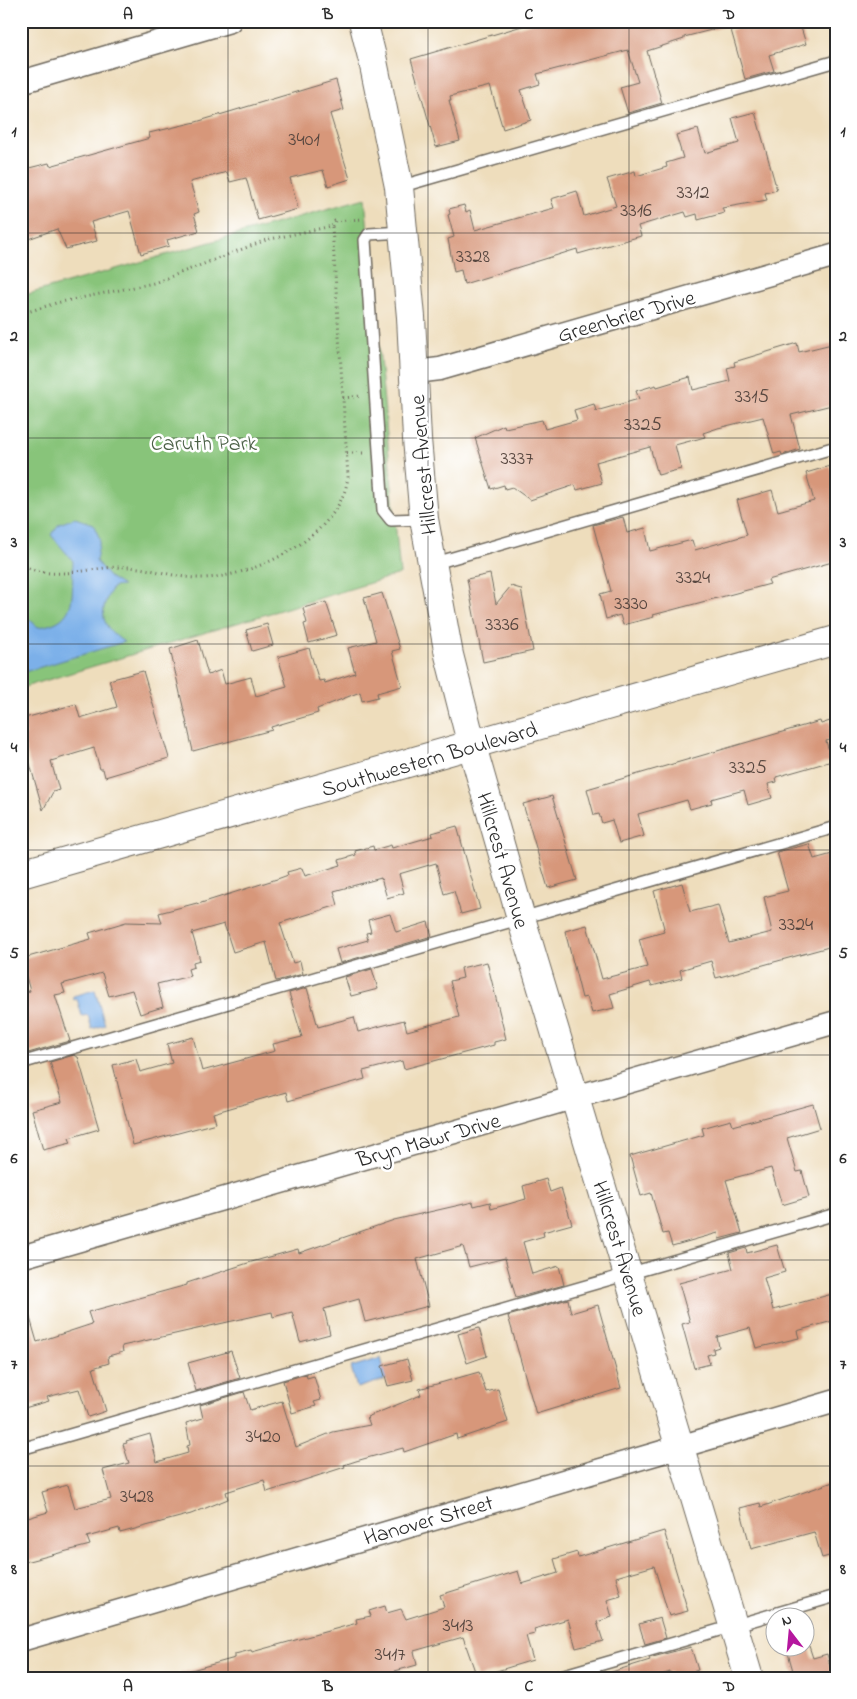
<svg xmlns="http://www.w3.org/2000/svg" width="857" height="1699" viewBox="0 0 857 1699" font-family="'Indie Flower',sans-serif">
	<style>
		.green { fill: #88c47a; stroke: #5a7852 }
		.water { fill: #7bb0e9; stroke: #536e8a }
		.building { fill: #d7977a }
		.lines { fill: none; stroke-linecap: round; stroke-linejoin: round }
		.lane-casing { stroke: #6f695e; stroke-width: 14 }
		.street-casing { stroke: #6f695e; stroke-width: 25 }
		.secondary-casing { stroke: #6f695e; stroke-width: 30 }
		.path { stroke: #6f695e; stroke-width: 3; stroke-dasharray: 1 4; stroke-linecap: butt }
		.lane { stroke: #fff; stroke-width: 11 }
		.street { stroke: #fff; stroke-width: 22 }
		.secondary { stroke: #fff; stroke-width: 28 }
		.grid { fill: none; stroke: #2b2b2b; stroke-width: 1; stroke-opacity: 0.55 }
		.labels { text-anchor: middle; stroke-width: 5; stroke-linejoin: round; paint-order: stroke }
		.number-label { font-size: 20px; fill: #56463f }
		.street-label { font-size: 22px; fill: #2b2b2b; stroke: #fff }
		.park-label { font-size: 22px; fill: #4c6147; stroke: #fff }
		.neatline { fill: none; stroke: #2b2b2b; stroke-width: 2 }
		.grid-label { font-size: 16px; text-anchor: middle; font-weight: bold; fill: #2b2b2b }
	</style>
	<rect width="100%" height="100%" fill="#fff"/>
	<filter id="ink" filterUnits="userSpaceOnUse"><feTurbulence type="fractalNoise" baseFrequency=".02" numOctaves="2"/><feDisplacementMap in="SourceGraphic" scale="10" xChannelSelector="R" yChannelSelector="G"/><feConvolveMatrix kernelMatrix="1 2 1 2 8 2 1 2 1" color-interpolation-filters="sRGB"/></filter>
	<filter id="wash" filterUnits="userSpaceOnUse"><feTurbulence type="fractalNoise" baseFrequency=".0096" numOctaves="4" result="noise"/><feDisplacementMap in="SourceGraphic" scale="20" xChannelSelector="R" yChannelSelector="G"/><feGaussianBlur stdDeviation="1.12" result="paint"/><feColorMatrix in="noise" values="0 0 0 0 0 0 0 0 0 0 0 0 0 0 0 0 0 1.4 0 .05"/><feComposite in="paint" operator="in"/></filter>
	<g filter="url(#wash)">
		<rect width="100%" height="100%" fill="#eeddbc"/>
		<polygon class="green" points="365,198 400,574 21,688 21,296"/>
		<g class="water">
			<path d="M75,518L93,524L100,539L96,561L109,577L123,586L113,587C98,611 100,626 124,642L21,673V618L29,619L38,627C80,622 71,594 73,561L51,535L59,524Z"/>
			<polygon points="95,990 105,1025 92,1029 88,1015 82,1016 77,999 74,1000 73,996"/>
			<polygon points="381,1358 387,1379 357,1388 351,1367"/>
		</g>
		<g id="blocks">
			<g class="building">
				<polygon points="539,21 722,21 723,27 684,37 684,39 647,51 662,103 628,113 620,87 638,82 628,50 537,74 540,84 521,90 531,120 503,129 490,86 450,96 451,100 449,100 460,141 436,147 411,59"/>
				<polygon points="764,21 799,21 806,44 769,55 774,71 745,79 731,30"/>
				<polygon points="336,80 344,110 330,114 350,179 328,186 323,170 290,178 298,209 258,220 246,178 230,182 227,172 190,182 199,212 194,214 199,231 167,240 169,246 141,254 129,211 91,222 97,241 66,249 57,229 28,239 21,214 21,170 49,163 50,166 150,138 149,133 196,122"/>
				<polygon points="755,112 777,190 765,193 767,200 722,208 724,213 698,220 697,214 687,217 685,212 638,226 641,236 578,254 577,249 464,284 461,270 454,272 448,239 454,237 448,215 450,214 449,209 464,205 466,212 470,210 475,230 554,208 551,199 577,191 584,216 616,206 607,179 635,171 636,176 667,167 666,163 683,158 676,135 698,129 705,153 739,143 732,118"/>
				<polygon points="797,343 799,352 836,343 836,404 791,415 800,449 782,455 781,452 774,454 763,417 718,428 703,433 705,437 675,445 681,469 658,475 650,447 596,462 602,483 577,490 575,485 530,500 512,487 505,489 504,485 491,489 475,438 504,425 505,428 542,420 545,429 577,420 574,410 594,404 596,411 639,399 636,391 656,385 657,387 690,377 693,390 730,381 727,368 735,366 734,362"/>
				<polygon points="830,466 836,486 836,561 768,580 770,584 653,615 654,617 623,625 620,615 606,619 600,594 611,591 593,525 623,517 627,533 645,528 650,551 692,540 695,550 747,535 737,500 772,490 778,511 814,501 806,473"/>
				<polygon points="490,574 496,604 511,586 521,589 533,651 483,662 467,579"/>
				<polygon points="382,593 400,649 392,651 402,686 377,693 378,697 362,701 360,692 317,709 318,713 271,727 272,730 193,751 170,649 198,640 208,675 221,670 225,684 251,677 256,696 287,687 278,657 309,648 319,681 324,680 325,683 355,673 348,648 376,641 364,598"/>
				<polygon points="326,602 337,635 309,643 304,624 307,623 303,608"/>
				<polygon points="267,624 273,645 252,651 246,630"/>
				<polygon points="143,671 169,758 105,777 103,769 100,769 94,748 51,761 59,790 53,792 43,810 22,736 26,735 21,719 76,704 80,718 117,707 109,680"/>
				<polygon points="820,721 821,724 830,721 835,739 826,741 832,761 776,777 777,782 768,784 772,798 748,805 744,790 711,799 712,803 690,809 687,800 638,814 644,836 619,843 612,820 602,823 599,814 594,815 587,789"/>
				<polygon points="552,796 577,880 548,888 523,804"/>
				<polygon points="457,826 480,909 461,914 454,891 444,894 436,863 399,874 404,893 387,898 381,878 334,891 338,905 280,923 293,963 300,961 303,974 276,981 266,942 233,952 224,924 192,933 200,960 193,962 194,967 188,969 190,976 157,984 163,1007 140,1014 132,990 109,996 102,973 62,984 65,993 55,995 70,1041 21,1055 21,993 30,991 21,959 91,939 89,933 126,922 162,923 159,913 197,903 198,904 280,878 288,875 287,872 302,868 305,876 341,865 339,860 356,855 355,851 373,846 374,850 391,845 392,848 433,836 432,833"/>
				<polygon points="809,844 814,859 836,853 836,945 716,978 711,961 680,970 682,978 652,986 650,982 610,994 614,1008 592,1013 587,997 582,998 565,931 587,925 602,979 647,967 639,939 664,932 663,929 664,928 654,891 682,883 690,912 718,905 729,943 772,932 764,897 788,891 777,852"/>
				<polygon points="390,914 396,932 428,922 432,936 340,963 336,949 368,940 366,933 371,932 368,920"/>
				<polygon points="487,962 506,1039 494,1042 494,1045 404,1069 402,1061 363,1071 365,1079 288,1101 286,1092 213,1113 216,1123 133,1145 113,1065 136,1059 140,1072 172,1063 167,1044 193,1037 202,1071 275,1051 273,1044 302,1037 289,993 307,988 318,1027 354,1017 358,1032 404,1020 407,1031 459,1017 450,981 463,978 461,968"/>
				<polygon points="372,969 378,989 351,996 345,977"/>
				<polygon points="74,1055 78,1057 99,1129 69,1138 71,1143 43,1150 32,1110 62,1102 50,1062"/>
				<polygon points="813,1104 820,1128 787,1138 797,1172 802,1171 809,1197 782,1205 771,1168 726,1180 742,1233 719,1239 718,1233 672,1246 668,1233 663,1234 651,1193 641,1196 630,1156 704,1135 702,1128 731,1120 733,1126"/>
				<polygon points="546,1179 550,1192 561,1188 572,1224 543,1232 544,1236 523,1242 532,1274 559,1266 564,1285 516,1298 505,1258 469,1267 463,1246 417,1259 429,1306 365,1322 359,1299 324,1309 330,1334 300,1342 292,1312 273,1317 272,1312 122,1346 123,1352 108,1356 109,1363 93,1368 106,1411 88,1417 79,1389 47,1397 49,1401 21,1409 21,1304 26,1304 37,1342 92,1324 88,1312 187,1285 187,1283 248,1263 298,1249 299,1253 394,1220 473,1202 474,1206 490,1202 491,1209 526,1199 523,1186"/>
				<polygon points="777,1245 785,1272 764,1278 773,1310 836,1293 836,1320 797,1331 799,1338 756,1348 750,1328 717,1337 719,1347 713,1349 714,1353 707,1355 710,1364 694,1368 682,1324 690,1322 679,1283 733,1269 729,1253 746,1248 747,1253"/>
				<polygon points="568,1299 571,1313 598,1305 621,1388 536,1414 508,1316"/>
				<polygon points="479,1328 487,1356 467,1363 458,1334"/>
				<polygon points="231,1351 240,1378 196,1391 188,1363"/>
				<polygon points="407,1359 413,1380 388,1386 382,1366"/>
				<polygon points="479,1372 486,1392 498,1389 508,1422 457,1439 456,1434 404,1452 403,1448 356,1461 344,1465 345,1467 267,1492 264,1480 226,1492 228,1499 191,1514 120,1533 119,1528 87,1537 90,1545 21,1563 21,1520 48,1512 42,1492 68,1485 75,1508 111,1499 103,1470 129,1463 123,1444 127,1443 126,1441 150,1434 157,1462 188,1453 187,1446 190,1445 186,1423 203,1418 200,1405 244,1392 250,1410 282,1401 296,1447 333,1432 370,1425 367,1417 421,1395 419,1389"/>
				<polygon points="306,1374 307,1378 314,1376 321,1400 314,1402 316,1406 292,1413 283,1381"/>
				<polygon points="836,1481 836,1554 822,1558 814,1532 751,1549 740,1508 760,1503 761,1507"/>
				<polygon points="664,1531 688,1611 669,1616 654,1566 616,1577 621,1596 607,1600 612,1617 597,1622 603,1641 576,1648 568,1619 534,1629 535,1634 526,1636 533,1660 477,1677 463,1637 414,1651 417,1665 395,1671 397,1678 342,1678 341,1673 325,1678 182,1678 181,1673 235,1658 235,1654 251,1650 252,1652 357,1623 356,1619 371,1616 369,1611 385,1606 387,1613 401,1609 406,1619 444,1607 440,1595 518,1571 522,1584 558,1573 554,1559 577,1552 578,1557"/>
				<polygon points="660,1618 666,1638 645,1644 639,1624"/>
				<polygon points="786,1646 809,1646 813,1658 827,1654 833,1678 795,1678"/>
				<polygon points="691,1647 698,1670 673,1678 670,1672 653,1678 606,1678 605,1674 650,1660 649,1658"/>
			</g>
		</g>
	</g>
	<g filter="url(#ink)">
		<use href="#blocks" fill-opacity="0" stroke="#6f695e" stroke-width="1"/>
		<g class="lines">
			<g class="lane-casing">
				<g id="lane">
					<polyline points="399,187 836,61"/>
					<polyline points="403,232 369,234 365,240 383,510 391,520 424,519"/>
					<polyline points="432,564 836,447"/>
					<polyline points="21,1063 836,827"/>
					<polyline points="21,1449 836,1214"/>
					<polyline points="554,1678 836,1596"/>
				</g>
			</g>
			<g class="street-casing">
				<g id="street">
					<polyline points="21,82 230,21"/>
					<polyline points="415,372 440,369 836,255"/>
					<polyline points="21,1257 836,1022"/>
					<polyline points="21,1640 836,1401"/>
				</g>
			</g>
			<g class="secondary-casing">
				<g id="secondary">
					<polyline points="363,21 373,61 399,187 411,317 417,439 424,519 449,655 472,746 521,918 749,1678"/>
					<polyline points="21,874 836,640"/>
				</g>
			</g>
			<g class="path">
				<polyline points="332,226 335,221 363,219"/>
				<path d="M21,314L56,303L154,283L266,240L332,226L348,477C341,536 253,579 199,578C175,578 152,568 128,567C92,565 54,584 21,564"/>
				<polyline points="343,398 361,396"/>
				<polyline points="347,453 364,453"/>
			</g>
			<use href="#lane" class="lane"/>
			<use href="#street" class="street"/>
			<use href="#secondary" class="secondary"/>
		</g>
	</g>
	<path class="grid" d="M228,21V1678M428,21V1678M629,21V1678M21,233H836M21,438H836M21,644H836M21,850H836M21,1055H836M21,1260H836M21,1466H836"/>
	<g class="labels">
		<g class="number-label">
			<text x="304" y="145">3401</text>
			<text x="693" y="198">3312</text>
			<text x="636" y="216">3316</text>
			<text x="473" y="262">3328</text>
			<text x="752" y="402">3315</text>
			<text x="643" y="430">3325</text>
			<text x="517" y="464">3337</text>
			<text x="693" y="583">3324</text>
			<text x="631" y="609">3330</text>
			<text x="502" y="630">3336</text>
			<text x="748" y="773">3325</text>
			<text x="796" y="930">3324</text>
			<text x="263" y="1442">3420</text>
			<text x="137" y="1502">3428</text>
			<text x="458" y="1631">3413</text>
			<text x="390" y="1660">3417</text>
		</g>
		<g class="street-label">
			<text transform="translate(626 315) rotate(-16)" y="8">Greenbrier Drive</text>
			<text transform="translate(422 465) rotate(-95)" y="8">Hillcrest Avenue</text>
			<text transform="translate(429 758) rotate(-16)" y="8">Southwestern Boulevard</text>
			<text transform="translate(504 860) rotate(74)" y="8">Hillcrest Avenue</text>
			<text transform="translate(428 1139) rotate(-16)" y="8">Bryn Mawr Drive</text>
			<text transform="translate(621 1248) rotate(73)" y="8">Hillcrest Avenue</text>
			<text transform="translate(428 1519) rotate(-16)" y="8">Hanover Street</text>
		</g>
		<g class="park-label">
			<text x="204" y="450">Caruth Park</text>
		</g>
	</g>
	<rect width="857" height="1699" fill="none" stroke="#fff" stroke-width="55"/>
	<g transform="translate(790 1632) rotate(344)"><circle r="24" fill="#ffffff" stroke="#aaaaaa"/>
	<path d="M0-4L9 19L0 12L-9 19Z" fill="#b5179e"/>
	<text y="-8" font-size="14" font-weight="bold" text-anchor="middle" fill="#2b2b2b">N</text>
	</g>
	<rect x="28" y="28" width="802" height="1644" class="neatline"/>
	<g class="grid-label">
		<text x="128" y="19">A</text>
		<text x="328" y="19">B</text>
		<text x="529" y="19">C</text>
		<text x="729" y="19">D</text>
		<text x="14" y="136">1</text>
		<text x="843" y="136">1</text>
		<text x="14" y="341">2</text>
		<text x="843" y="341">2</text>
		<text x="14" y="547">3</text>
		<text x="843" y="547">3</text>
		<text x="14" y="752">4</text>
		<text x="843" y="752">4</text>
		<text x="14" y="958">5</text>
		<text x="843" y="958">5</text>
		<text x="14" y="1163">6</text>
		<text x="843" y="1163">6</text>
		<text x="14" y="1369">7</text>
		<text x="843" y="1369">7</text>
		<text x="14" y="1574">8</text>
		<text x="843" y="1574">8</text>
		<text x="128" y="1691">A</text>
		<text x="328" y="1691">B</text>
		<text x="529" y="1691">C</text>
		<text x="729" y="1691">D</text>
	</g>
</svg>
